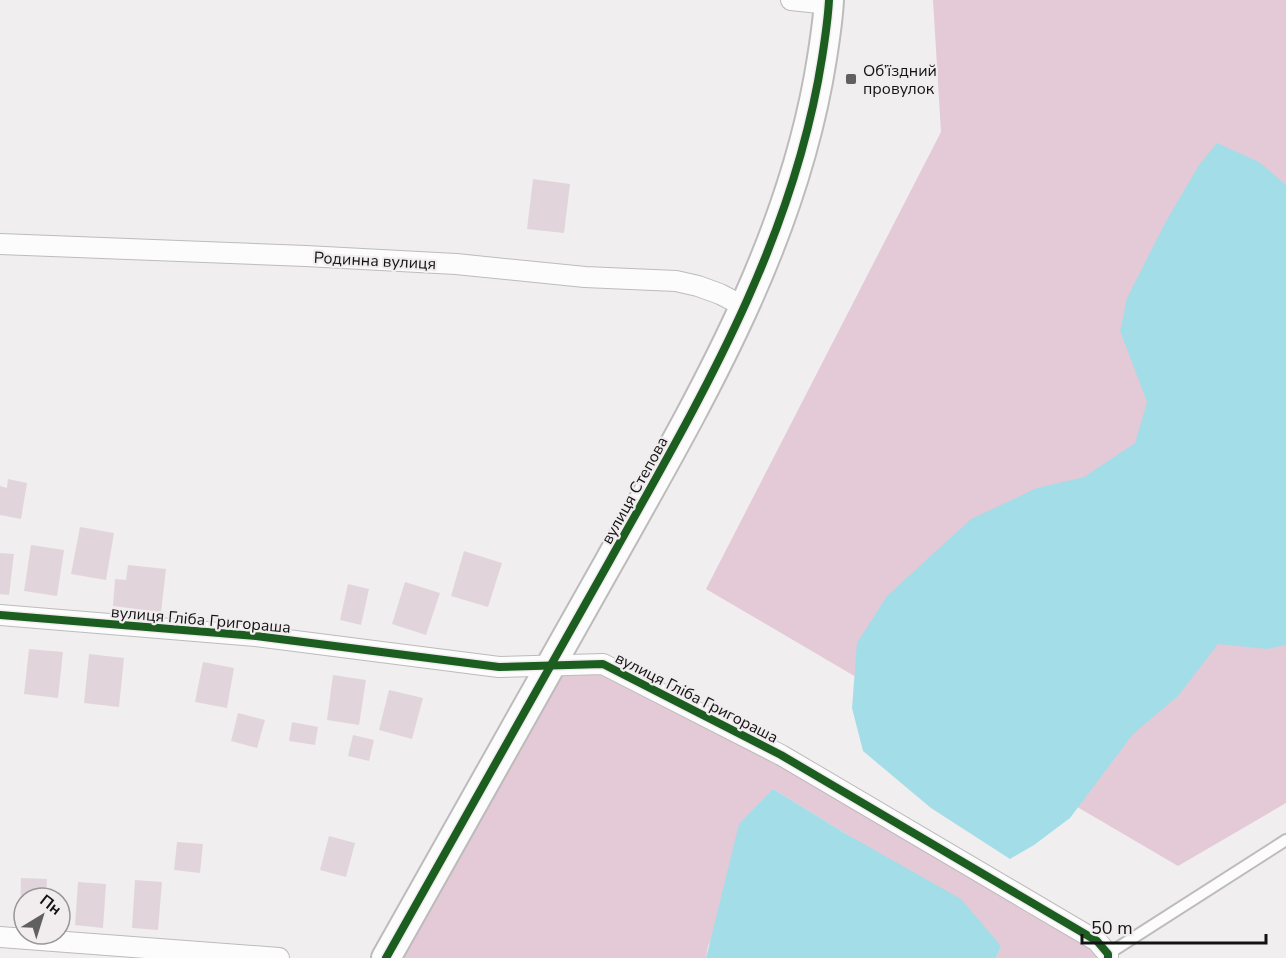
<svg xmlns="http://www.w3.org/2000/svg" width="1286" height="958" viewBox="0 0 1286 958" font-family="'Nunito Sans',sans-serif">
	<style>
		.green { fill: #e3cad6 }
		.water { fill: #a3dde7 }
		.building { fill: #e1d5db }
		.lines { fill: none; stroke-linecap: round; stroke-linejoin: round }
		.lane-casing { stroke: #bdbbbc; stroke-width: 14 }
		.street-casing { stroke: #bdbbbc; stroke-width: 22 }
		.secondary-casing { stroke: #bdbbbc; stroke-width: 32 }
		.lane { stroke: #fdfcfd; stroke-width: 10 }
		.street { stroke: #fdfcfd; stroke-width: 20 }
		.secondary { stroke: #fdfcfd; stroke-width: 28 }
		.cycleway-casing { stroke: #f1edef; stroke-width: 11 }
		.cycleway { stroke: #1b5e20; stroke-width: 8 }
		.poi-dot { fill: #616061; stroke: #f1edef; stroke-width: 2 }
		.labels { text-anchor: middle; stroke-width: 4.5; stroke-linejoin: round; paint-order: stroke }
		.poi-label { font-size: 16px; fill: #141314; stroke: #f1edef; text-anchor: start }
		.street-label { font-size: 16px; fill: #141314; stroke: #f1edef }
	</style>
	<rect width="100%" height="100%" fill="#f0eeef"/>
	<g class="green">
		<polygon points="933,0 1286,0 1286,803 1178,866 706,589 941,132"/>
		<polygon points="603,664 1097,941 1105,958 996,958 1001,946 848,835 773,789 708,946 706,958 386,958 551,665"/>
	</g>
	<g class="water">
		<polygon points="1217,143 1259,162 1286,185 1286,645 1267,649 1218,644 1178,696 1133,734 1070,818 1034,845 1010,859 931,808 863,751 852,708 857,643 887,596 971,519 1037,488 1084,477 1135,443 1147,402 1120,331 1127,298 1165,223 1199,165"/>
		<polygon points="773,789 848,835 961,899 1001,946 996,958 706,958 739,824"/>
	</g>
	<g class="building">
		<polygon points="533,179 570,184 564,233 527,229"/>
		<polygon points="8,479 27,483 21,519 0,515 0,486 7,488"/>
		<polygon points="80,527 114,533 106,580 71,574"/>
		<polygon points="31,545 64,550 57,596 24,591"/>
		<polygon points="464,551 502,563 488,607 451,596"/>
		<polygon points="0,553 14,554 9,595 0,594"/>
		<polygon points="128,565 166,569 161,612 113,606 115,579 126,580"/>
		<polygon points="405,582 440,593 426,635 392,624"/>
		<polygon points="348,584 369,589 361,625 340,620"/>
		<polygon points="29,649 63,652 58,698 24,694"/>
		<polygon points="89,654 124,658 119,707 84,703"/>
		<polygon points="203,662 234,668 227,708 195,702"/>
		<polygon points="333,675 366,680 359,725 327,720"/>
		<polygon points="389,690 423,698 412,739 379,730"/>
		<polygon points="238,713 265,720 257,748 231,741"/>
		<polygon points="292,722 318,727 315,745 289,741"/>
		<polygon points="353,735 374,740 369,761 348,756"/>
		<polygon points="329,836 355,843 346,877 320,870"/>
		<polygon points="177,842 203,844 200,873 174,870"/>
		<polygon points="21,878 47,879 46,898 24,898 24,919 20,919"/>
		<polygon points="135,880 162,882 158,930 132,928"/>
		<polygon points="78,882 106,884 103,928 75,925"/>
	</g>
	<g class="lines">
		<g class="lane-casing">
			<polyline id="lane" points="1108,954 1286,840"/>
		</g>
		<g class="street-casing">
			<g id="street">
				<polyline points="791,0 829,4"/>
				<polyline points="0,244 306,256 456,264 585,277 676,281 698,286 720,294 745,307"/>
				<polyline points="0,615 256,636 499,667 603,664 781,755 1097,941 1108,954 1108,958"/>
				<polyline points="0,937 279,958"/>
			</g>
		</g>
		<g class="secondary-casing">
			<path id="secondary" d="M386,958C460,826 535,694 609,562C699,401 793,244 822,58C825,39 828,19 829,0"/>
		</g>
		<use href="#lane" class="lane"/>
		<use href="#street" class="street"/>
		<use href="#secondary" class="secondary"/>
		<g class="cycleway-casing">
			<g id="cycleway">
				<polyline points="0,615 256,636 499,667 603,664 781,755 1097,941 1108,954 1108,958"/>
				<path d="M386,958C460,826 535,694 609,562C699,401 793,244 822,58C825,39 828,19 829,0"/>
			</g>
		</g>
		<use href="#cycleway" class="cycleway"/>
	</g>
	<rect class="poi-dot" x="845" y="73" width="12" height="12" rx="3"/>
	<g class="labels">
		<g class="poi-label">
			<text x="863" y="76">Об’їздний<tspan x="863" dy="18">провулок</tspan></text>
		</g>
		<g class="street-label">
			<text transform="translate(375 260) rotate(3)" y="6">Родинна вулиця</text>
			<text transform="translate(634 490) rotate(-61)" y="6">вулиця Степова</text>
			<text transform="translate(201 619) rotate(5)" y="6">вулиця Гліба Григораша</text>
			<text transform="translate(697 697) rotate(27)" y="6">вулиця Гліба Григораша</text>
		</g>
	</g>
	<g transform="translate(42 916) rotate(38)"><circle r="28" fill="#f1edef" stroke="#999697" stroke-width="1.5"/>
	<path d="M0-4.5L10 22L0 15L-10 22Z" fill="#616061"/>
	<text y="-9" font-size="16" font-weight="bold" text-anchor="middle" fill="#141314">Пн</text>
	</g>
	<path d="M1082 934v9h184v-9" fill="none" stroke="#141314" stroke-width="3"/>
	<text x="1091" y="934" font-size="18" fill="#141314" stroke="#f1edef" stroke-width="4.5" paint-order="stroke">50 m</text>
</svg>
